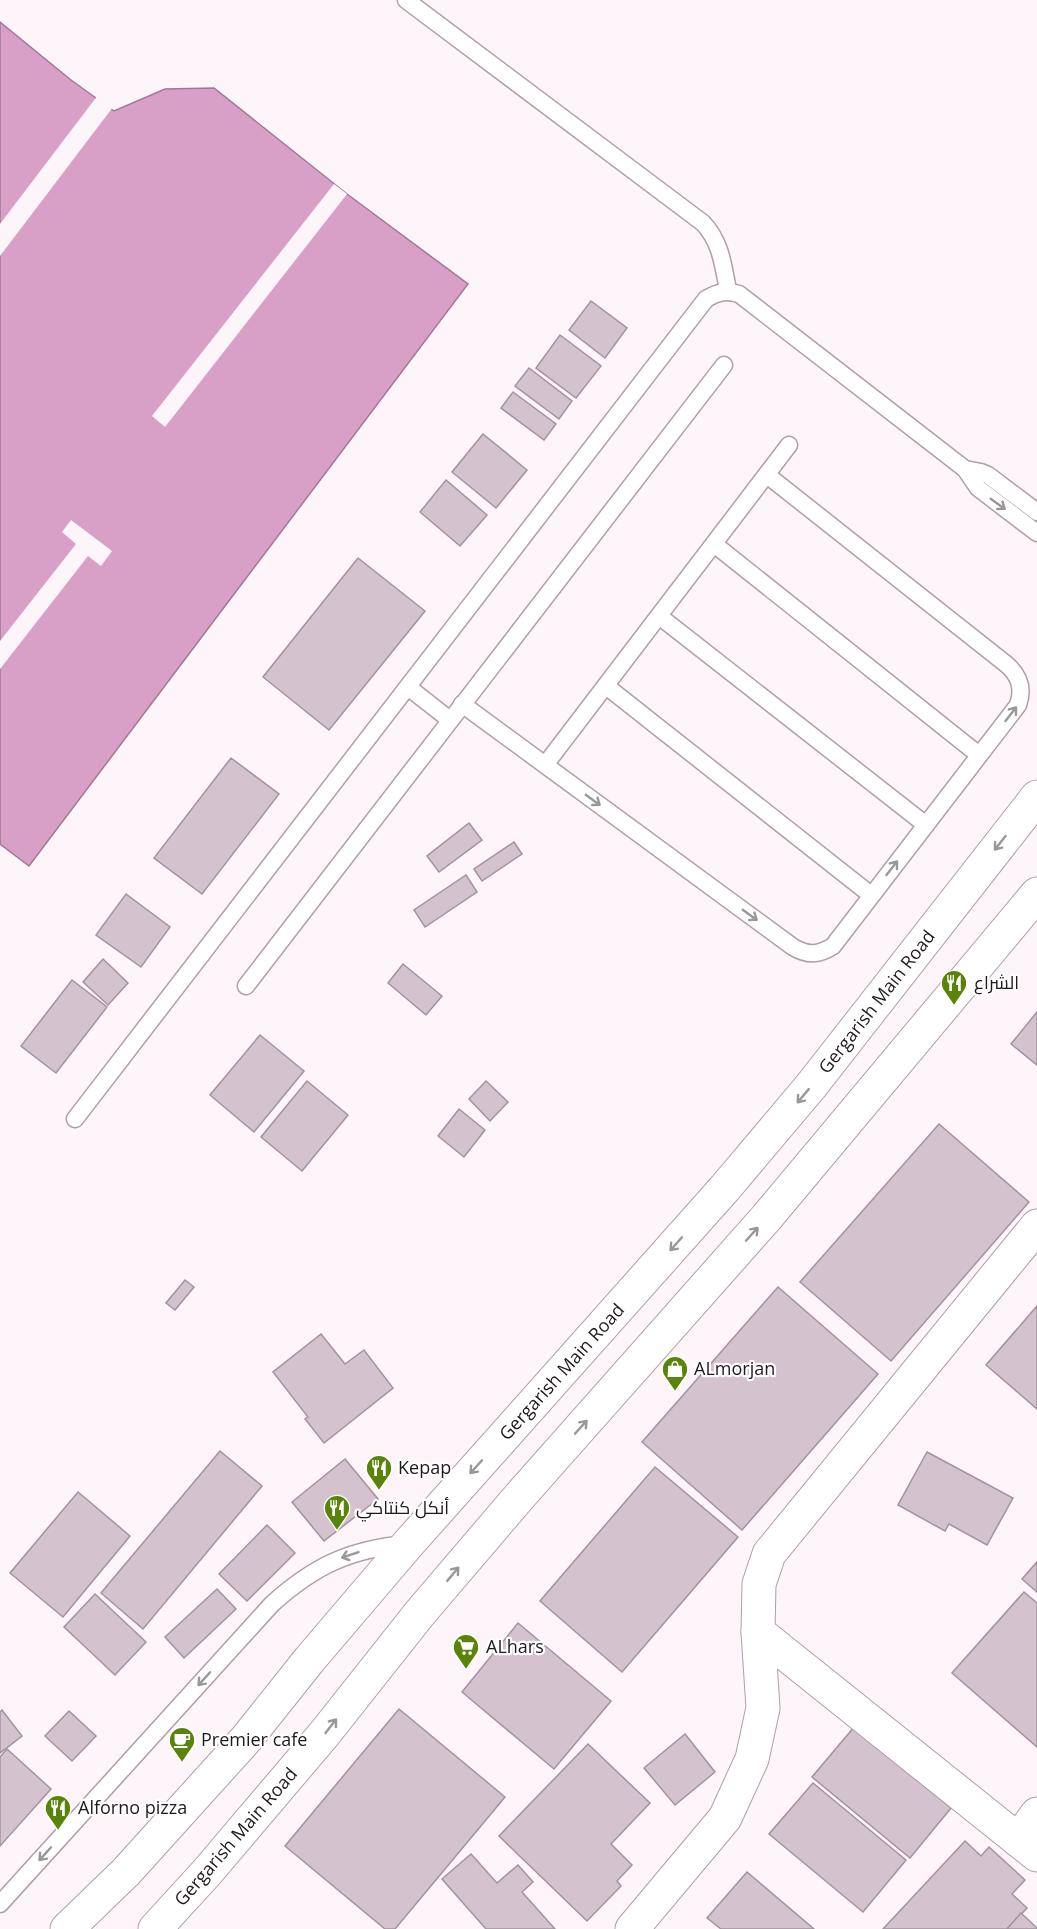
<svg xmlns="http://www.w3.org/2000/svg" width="1037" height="1929" viewBox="0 0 1037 1929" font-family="'Open Sans',Cairo,sans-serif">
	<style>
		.water { fill: #d9a0c7; stroke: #a17794; stroke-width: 1.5 }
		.pier { fill: #fdf5fa }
		.building { fill: #d4c2ce; stroke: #a4929e; stroke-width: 1.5 }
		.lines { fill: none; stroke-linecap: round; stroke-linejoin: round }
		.lane-casing { stroke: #b09eaa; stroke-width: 19 }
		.street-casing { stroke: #b09eaa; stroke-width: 35 }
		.primary-casing { stroke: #b09eaa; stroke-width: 35 }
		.lane { stroke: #fff; stroke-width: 16 }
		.street { stroke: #fff; stroke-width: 33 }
		.primary { stroke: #fff; stroke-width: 33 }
		.oneway { stroke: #9a9799 }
		.labels { text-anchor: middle; stroke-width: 4.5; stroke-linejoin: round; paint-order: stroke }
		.poi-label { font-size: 18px; fill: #1f181c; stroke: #fff; text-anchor: start }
		.street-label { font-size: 18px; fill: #1f181c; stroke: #fff }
	</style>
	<rect width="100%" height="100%" fill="#fdf5fa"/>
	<polygon class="water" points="0,22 71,80 114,111 165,89 214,88 347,194 468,284 29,866 0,844"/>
	<g class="pier">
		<polygon points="98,95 113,107 0,256 0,224"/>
		<polygon points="334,184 347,194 165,427 152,416"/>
		<polygon points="71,520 112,551 101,566 88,556 0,669 0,641 76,544 62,532"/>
	</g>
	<g class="building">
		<polygon points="591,301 627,328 605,358 569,330"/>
		<polygon points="560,335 601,366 576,398 536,368"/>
		<polygon points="529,368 572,401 559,419 515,386"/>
		<polygon points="513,392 556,424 544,440 501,408"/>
		<polygon points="483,434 527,470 496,508 452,472"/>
		<polygon points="446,480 487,515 460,546 420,512"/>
		<polygon points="358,558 425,611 329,730 263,677"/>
		<polygon points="231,758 279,794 202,894 154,858"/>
		<polygon points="469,823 482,840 439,872 427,856"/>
		<polygon points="514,842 522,854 482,881 474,869"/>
		<polygon points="466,875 477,892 425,927 414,910"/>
		<polygon points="126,894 170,927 141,967 96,935"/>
		<polygon points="103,959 128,983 108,1005 83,982"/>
		<polygon points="403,964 442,996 426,1015 388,983"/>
		<polygon points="72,980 107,1007 56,1073 21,1046"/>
		<polygon points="1037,1012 1037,1065 1011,1044"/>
		<polygon points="260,1035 304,1071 254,1132 210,1095"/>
		<polygon points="307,1081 348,1115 302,1171 261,1137"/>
		<polygon points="486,1081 508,1102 490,1121 469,1099"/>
		<polygon points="459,1109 485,1130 464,1157 438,1136"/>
		<polygon points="939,1124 1029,1202 891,1361 800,1282"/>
		<polygon points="185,1280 194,1287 175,1310 166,1303"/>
		<polygon points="778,1287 878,1374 742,1530 642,1442"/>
		<polygon points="1037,1306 1037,1409 986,1365"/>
		<polygon points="321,1334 345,1364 364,1350 393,1388 324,1443 305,1419 308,1417 273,1372"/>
		<polygon points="220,1451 262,1486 143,1629 101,1593"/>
		<polygon points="927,1452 1013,1498 987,1545 949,1524 945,1531 898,1505"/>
		<polygon points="345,1459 378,1499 324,1541 292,1502"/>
		<polygon points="655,1467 738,1537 622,1672 540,1601"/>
		<polygon points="78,1492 130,1536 63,1617 10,1573"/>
		<polygon points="267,1525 295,1553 247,1601 219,1574"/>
		<polygon points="1037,1562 1037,1592 1022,1579"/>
		<polygon points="217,1589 236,1609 184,1658 165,1637"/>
		<polygon points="1024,1592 1037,1603 1037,1747 952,1673"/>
		<polygon points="95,1594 146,1642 115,1675 64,1627"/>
		<polygon points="518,1623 611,1701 554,1769 462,1692"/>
		<polygon points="399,1709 505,1797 395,1929 385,1929 285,1846"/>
		<polygon points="2,1710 22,1736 0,1753 0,1712"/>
		<polygon points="69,1711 96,1736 72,1761 45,1736"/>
		<polygon points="860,1720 890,1758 951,1808 910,1858 812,1777"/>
		<polygon points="685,1734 715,1772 675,1805 644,1768"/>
		<polygon points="588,1744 650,1803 611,1844 632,1865 617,1881 621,1886 587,1921 499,1836"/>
		<polygon points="7,1749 51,1789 0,1846 0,1757"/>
		<polygon points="813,1783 906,1860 863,1912 769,1834"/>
		<polygon points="965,1841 981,1856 989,1847 1025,1880 1012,1894 1027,1908 1007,1929 883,1929"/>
		<polygon points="471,1854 497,1883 518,1865 533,1882 522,1892 555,1929 486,1929 442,1879"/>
		<polygon points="747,1872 814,1929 721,1929 707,1918"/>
		<polygon points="1021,1913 1037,1928 1037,1929 1007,1929"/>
	</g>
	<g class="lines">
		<g class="lane-casing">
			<g id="lane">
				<path d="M406,0L703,223C721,242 723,265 728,290"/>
				<polyline points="965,469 981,472 988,475 1037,512"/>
				<polyline points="714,544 979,755"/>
				<polyline points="659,616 926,825"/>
				<polyline points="606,686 871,895"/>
				<polyline points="408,687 450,720"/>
				<path d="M462,704L793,947C808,956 819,955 833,946L1018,705C1024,688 1019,675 1006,664L767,475"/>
				<polyline points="545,765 789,445"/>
				<polyline points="246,986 724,365"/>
				<path d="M75,1119L706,299C718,292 726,290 739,294L965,469L978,488L1037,533"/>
				<path d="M0,1904L272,1604C314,1566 350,1549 407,1544"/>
			</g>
		</g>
		<g class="street-casing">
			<g id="street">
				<polyline points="758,1632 1037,1855"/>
				<polyline points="1018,1840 1037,1814"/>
				<polyline points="632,1929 725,1818 752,1759 763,1708 758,1632 759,1584 769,1554 1037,1226"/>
			</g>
		</g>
		<g class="primary-casing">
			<g id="primary">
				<polyline points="67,1929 126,1872 247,1738 310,1659 408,1544 725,1188 811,1086 1037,797"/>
				<polyline points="155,1929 208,1871 325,1733 420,1613 519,1497 767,1217 1037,894"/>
			</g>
		</g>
		<use href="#lane" class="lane"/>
		<use href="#street" class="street"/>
		<use href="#primary" class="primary"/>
	</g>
	<defs><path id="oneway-shaft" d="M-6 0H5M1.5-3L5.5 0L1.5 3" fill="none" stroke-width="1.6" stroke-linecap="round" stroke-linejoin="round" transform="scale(1.5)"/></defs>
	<g class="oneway">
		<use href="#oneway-shaft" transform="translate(998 504) rotate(36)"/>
		<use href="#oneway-shaft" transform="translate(1011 714) rotate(-52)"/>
		<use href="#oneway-shaft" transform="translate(593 800) rotate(36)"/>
		<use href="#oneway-shaft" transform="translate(1000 843) rotate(128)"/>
		<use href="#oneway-shaft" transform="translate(892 868) rotate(-52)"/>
		<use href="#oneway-shaft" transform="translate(750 915) rotate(36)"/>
		<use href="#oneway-shaft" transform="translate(803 1096) rotate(130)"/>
		<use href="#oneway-shaft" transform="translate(752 1234) rotate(-48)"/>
		<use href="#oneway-shaft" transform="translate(676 1244) rotate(132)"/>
		<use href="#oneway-shaft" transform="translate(581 1427) rotate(-48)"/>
		<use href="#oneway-shaft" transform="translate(476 1467) rotate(132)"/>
		<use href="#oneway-shaft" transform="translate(350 1555) rotate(161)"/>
		<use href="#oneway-shaft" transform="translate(453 1574) rotate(-50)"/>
		<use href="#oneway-shaft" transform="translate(204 1679) rotate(132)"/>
		<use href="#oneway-shaft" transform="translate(331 1726) rotate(-52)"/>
		<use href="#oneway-shaft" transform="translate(45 1854) rotate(132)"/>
	</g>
	<defs>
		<g id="restaurant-pin" transform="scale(1.35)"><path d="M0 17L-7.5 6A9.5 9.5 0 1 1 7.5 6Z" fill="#5a830a" stroke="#fff"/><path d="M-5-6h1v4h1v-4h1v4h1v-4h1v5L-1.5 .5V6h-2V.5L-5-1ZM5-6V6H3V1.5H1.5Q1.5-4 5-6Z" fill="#fff"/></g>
		<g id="shop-pin" transform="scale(1.35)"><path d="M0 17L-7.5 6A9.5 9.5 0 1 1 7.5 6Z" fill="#5a830a" stroke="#fff"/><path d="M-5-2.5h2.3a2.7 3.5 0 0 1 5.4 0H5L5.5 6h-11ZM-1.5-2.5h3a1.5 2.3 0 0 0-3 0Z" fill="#fff"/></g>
		<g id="supermarket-pin" transform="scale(1.35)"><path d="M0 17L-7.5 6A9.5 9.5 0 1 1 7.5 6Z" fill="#5a830a" stroke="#fff"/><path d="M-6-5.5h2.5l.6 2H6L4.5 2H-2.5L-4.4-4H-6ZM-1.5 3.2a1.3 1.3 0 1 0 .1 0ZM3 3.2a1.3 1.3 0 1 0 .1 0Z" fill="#fff"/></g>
		<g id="cafe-pin" transform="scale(1.35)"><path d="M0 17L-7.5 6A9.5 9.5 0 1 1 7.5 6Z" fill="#5a830a" stroke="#fff"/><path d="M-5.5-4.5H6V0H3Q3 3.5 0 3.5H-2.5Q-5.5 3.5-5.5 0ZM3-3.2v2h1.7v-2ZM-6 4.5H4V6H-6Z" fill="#fff"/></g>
	</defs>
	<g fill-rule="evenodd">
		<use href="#restaurant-pin" x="954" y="983"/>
		<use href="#shop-pin" x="675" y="1369"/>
		<use href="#restaurant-pin" x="379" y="1468"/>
		<use href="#restaurant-pin" x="337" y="1508"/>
		<use href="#supermarket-pin" x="466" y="1647"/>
		<use href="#cafe-pin" x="182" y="1740"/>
		<use href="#restaurant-pin" x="58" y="1808"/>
	</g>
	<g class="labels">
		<g class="poi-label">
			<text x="974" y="989">الشراع</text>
			<text x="694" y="1375">ALmorjan</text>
			<text x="398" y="1474">Kepap</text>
			<text x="356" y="1514">أنكل كنتاكي</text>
			<text x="486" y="1653">ALhars</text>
			<text x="201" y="1746">Premier cafe</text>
			<text x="78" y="1814">Alforno pizza</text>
		</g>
		<g class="street-label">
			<text transform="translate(877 1002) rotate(-52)" y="6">Gergarish Main Road</text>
			<text transform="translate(562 1372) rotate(-48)" y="6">Gergarish Main Road</text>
			<text transform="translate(236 1837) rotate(-49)" y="6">Gergarish Main Road</text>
		</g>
	</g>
</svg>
